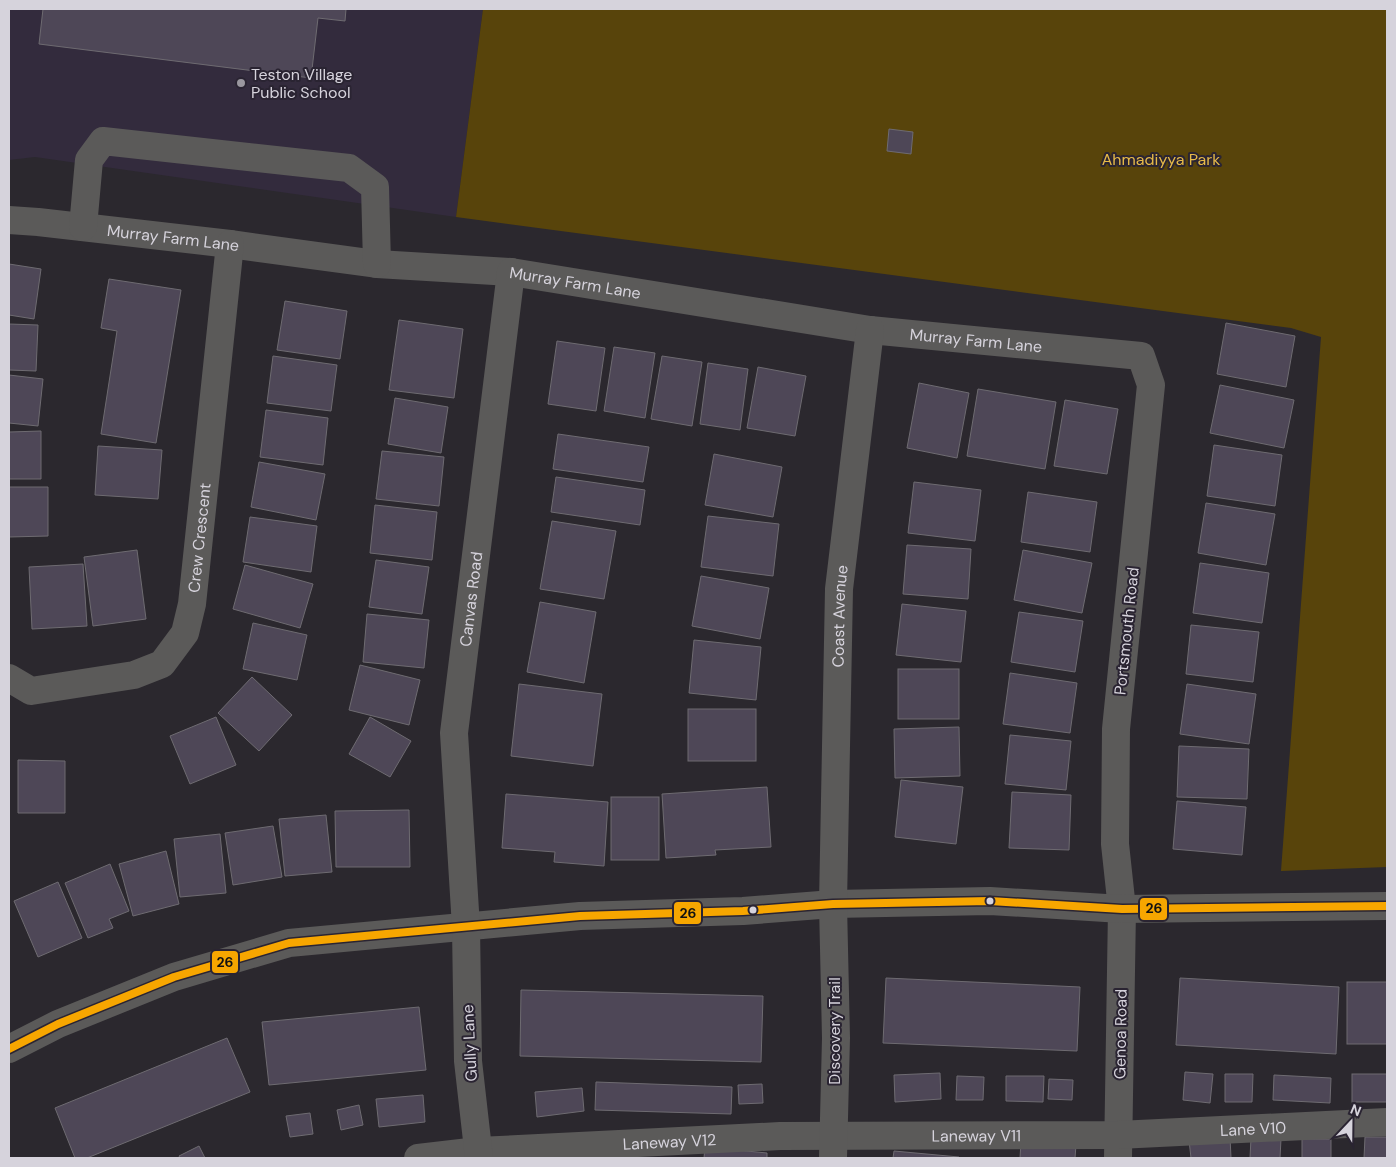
<svg xmlns="http://www.w3.org/2000/svg" width="1396" height="1167" viewBox="0 0 1396 1167" font-family="'DM Sans',sans-serif">
	<style>
		.built { fill: #332b3d }
		.green { fill: #58440b }
		.building { fill: #4e4757; stroke: #6e6b71 }
		.lines { fill: none; stroke-linecap: round; stroke-linejoin: round }
		.minor { stroke: #5b5a59; stroke-width: 28 }
		.bus-1-casing { stroke: #2a2432; stroke-width: 11 }
		.bus-1 { stroke: #f7a600; stroke-width: 8 }
		.poi-dot { fill: #9a979f; stroke: #2a2432; stroke-width: 2 }
		.bus-dot { fill: #d6d3dc; stroke: #2a2432; stroke-width: 2 }
		.labels { text-anchor: middle; stroke-width: 4; stroke-linejoin: round; paint-order: stroke }
		.poi-label { font-size: 16px; fill: #d6d3dc; stroke: #2a2432; text-anchor: start }
		.park-label { font-size: 16px; fill: #e7ba49; stroke: #2a2432 }
		.street-label { font-size: 16px; fill: #d6d3dc; stroke: #2a2432 }
		.line-badge { stroke: #2a2432; stroke-width: 2 }
		.pale-badge-label { font-size: 14px; text-anchor: middle; font-weight: bold; fill: #111 }
	</style>
	<rect width="100%" height="100%" fill="#2b282e"/>
	<polygon class="built" points="9,9 483,9 456,217 35,157 9,160"/>
	<polygon class="green" points="483,9 1387,9 1387,867 1281,871 1321,337 1291,328 456,217"/>
	<g class="building">
		<polygon points="43,9 346,9 345,21 318,18 311,78 39,44"/>
		<polygon points="889,129 913,132 911,154 887,151"/>
		<polygon points="9,264 41,269 34,319 9,315"/>
		<polygon points="109,279 181,290 156,443 101,434 117,331 101,328"/>
		<polygon points="285,301 347,311 340,359 277,350"/>
		<polygon points="399,320 463,329 454,398 389,390"/>
		<polygon points="1226,323 1295,336 1286,387 1217,374"/>
		<polygon points="9,324 38,325 36,371 9,370"/>
		<polygon points="557,341 605,348 596,411 548,404"/>
		<polygon points="614,347 655,353 645,418 604,411"/>
		<polygon points="273,356 337,365 331,411 267,403"/>
		<polygon points="662,356 702,362 692,426 651,419"/>
		<polygon points="708,363 748,369 740,430 700,424"/>
		<polygon points="758,367 806,376 795,436 747,428"/>
		<polygon points="9,375 43,379 38,426 9,423"/>
		<polygon points="919,383 969,393 957,458 907,448"/>
		<polygon points="1220,385 1294,400 1284,448 1210,433"/>
		<polygon points="978,389 1056,402 1045,469 967,456"/>
		<polygon points="395,398 448,407 441,453 388,444"/>
		<polygon points="1065,400 1118,409 1107,474 1054,466"/>
		<polygon points="266,410 328,418 323,465 260,457"/>
		<polygon points="41,431 41,479 9,479 9,432"/>
		<polygon points="558,434 649,447 643,482 553,469"/>
		<polygon points="1214,445 1282,455 1275,506 1207,496"/>
		<polygon points="98,446 162,450 158,499 95,495"/>
		<polygon points="382,451 444,457 439,506 376,499"/>
		<polygon points="714,454 782,467 773,517 705,505"/>
		<polygon points="259,462 325,474 316,520 251,507"/>
		<polygon points="556,477 645,490 640,525 551,512"/>
		<polygon points="914,482 981,490 975,541 908,533"/>
		<polygon points="9,487 48,487 48,536 9,537"/>
		<polygon points="1028,492 1097,502 1090,552 1021,542"/>
		<polygon points="1206,503 1275,514 1266,565 1198,553"/>
		<polygon points="375,505 437,512 432,560 370,553"/>
		<polygon points="708,516 779,524 773,576 701,567"/>
		<polygon points="250,517 317,526 311,572 243,562"/>
		<polygon points="552,521 616,531 604,599 540,589"/>
		<polygon points="907,545 971,549 968,599 903,594"/>
		<polygon points="137,550 146,619 93,626 84,557"/>
		<polygon points="1023,550 1092,563 1082,613 1014,600"/>
		<polygon points="376,560 429,567 422,614 369,607"/>
		<polygon points="1200,563 1269,573 1262,623 1193,613"/>
		<polygon points="83,564 87,626 32,629 29,567"/>
		<polygon points="245,565 313,584 300,628 233,609"/>
		<polygon points="701,576 769,588 760,639 692,626"/>
		<polygon points="540,602 596,612 584,683 527,672"/>
		<polygon points="902,604 966,611 961,662 896,655"/>
		<polygon points="1019,612 1083,621 1075,672 1011,662"/>
		<polygon points="367,614 429,620 424,668 363,662"/>
		<polygon points="253,623 307,635 297,680 243,669"/>
		<polygon points="1191,625 1259,632 1253,682 1186,674"/>
		<polygon points="694,640 761,647 756,700 689,693"/>
		<polygon points="360,665 420,680 409,725 349,710"/>
		<rect x="898" y="669" width="61" height="50"/>
		<polygon points="1010,673 1077,683 1070,733 1003,724"/>
		<polygon points="252,677 292,715 259,751 218,713"/>
		<polygon points="519,684 602,694 593,766 511,756"/>
		<polygon points="1187,684 1256,694 1249,744 1180,734"/>
		<rect x="688" y="709" width="68" height="52"/>
		<polygon points="216,717 236,765 190,784 170,736"/>
		<polygon points="370,717 411,741 390,777 349,754"/>
		<polygon points="959,727 960,776 895,778 894,729"/>
		<polygon points="1010,735 1071,741 1066,790 1005,784"/>
		<polygon points="1179,746 1249,749 1247,799 1177,797"/>
		<polygon points="18,760 65,761 65,813 18,813"/>
		<polygon points="901,780 963,787 956,844 895,837"/>
		<polygon points="767,787 771,847 715,850 716,855 666,858 662,794"/>
		<polygon points="1012,792 1071,795 1069,850 1009,848"/>
		<polygon points="506,794 608,802 604,866 554,862 555,852 502,848"/>
		<rect x="611" y="797" width="48" height="63"/>
		<polygon points="1177,801 1246,807 1242,855 1173,849"/>
		<polygon points="409,810 410,867 336,867 335,811"/>
		<polygon points="326,815 332,872 285,876 279,819"/>
		<polygon points="273,826 282,877 233,885 225,833"/>
		<polygon points="220,834 226,893 180,897 174,839"/>
		<polygon points="166,851 179,904 133,916 119,864"/>
		<polygon points="110,864 129,911 109,919 113,928 88,938 65,883"/>
		<polygon points="58,882 82,938 38,957 14,901"/>
		<polygon points="886,978 1080,987 1077,1051 883,1043"/>
		<polygon points="1180,978 1339,987 1336,1054 1176,1045"/>
		<rect x="1347" y="982" width="40" height="62"/>
		<polygon points="521,990 763,996 761,1062 520,1056"/>
		<polygon points="419,1007 426,1070 269,1085 262,1022"/>
		<polygon points="227,1038 250,1092 87,1158 75,1158 55,1108"/>
		<polygon points="1185,1072 1213,1074 1210,1103 1183,1100"/>
		<polygon points="940,1073 941,1099 895,1102 894,1075"/>
		<polygon points="1225,1074 1253,1074 1252,1102 1225,1102"/>
		<rect x="1352" y="1074" width="35" height="28"/>
		<polygon points="1274,1075 1331,1078 1330,1103 1273,1100"/>
		<polygon points="957,1076 984,1077 983,1100 956,1100"/>
		<polygon points="1006,1076 1044,1076 1043,1102 1006,1101"/>
		<polygon points="1049,1079 1073,1080 1072,1100 1048,1099"/>
		<polygon points="596,1082 732,1087 731,1114 595,1110"/>
		<polygon points="762,1084 763,1103 739,1104 738,1085"/>
		<polygon points="582,1088 584,1111 537,1117 535,1092"/>
		<polygon points="423,1095 425,1122 379,1127 376,1099"/>
		<polygon points="359,1105 363,1125 341,1130 337,1110"/>
		<polygon points="310,1113 313,1134 290,1137 286,1116"/>
		<polygon points="1230,1137 1231,1158 1191,1158 1189,1140"/>
		<polygon points="1365,1137 1387,1137 1387,1158 1364,1158"/>
		<polygon points="1251,1138 1281,1139 1280,1158 1250,1158"/>
		<rect x="1302" y="1139" width="29" height="19"/>
		<polygon points="1021,1142 1076,1145 1075,1158 1020,1158"/>
		<polygon points="199,1146 205,1158 180,1158 179,1156"/>
		<polygon points="705,1147 767,1153 767,1158 704,1158"/>
		<polygon points="894,1151 959,1157 959,1158 893,1158"/>
	</g>
	<g class="lines">
		<g class="minor">
			<path id="s1" d="M9,220L38,222L230,244L377,264L511,272L870,330L1141,356L1151,385L1116,729L1115,844L1122,909L1118,1158"/>
			<polyline points="83,227 89,160 103,141 349,168 375,187 377,264"/>
			<path id="s2" d="M9,678L31,691L134,675L162,664L185,633L192,604L230,244"/>
			<polyline points="9,1049 58,1024 174,977 289,943 580,916 743,911 833,904 990,901 1122,909 1387,906"/>
			<path id="s3" d="M418,1158L478,1151L780,1136L1118,1135L1387,1122"/>
			<path id="s4" d="M479,1158L468,1061L466,927L454,733L511,272"/>
			<path id="s5" d="M833,1158L836,1038L833,904L839,589L870,330"/>
		</g>
		<g class="bus-1-casing">
			<polyline id="bus-1" points="9,1049 58,1024 174,977 289,943 580,916 743,911 833,904 990,901 1122,909 1387,906"/>
		</g>
		<use href="#bus-1" class="bus-1"/>
	</g>
	<circle class="poi-dot" cx="241" cy="83" r="5"/>
	<g class="bus-dot">
		<circle cx="990" cy="901" r="4.5"/>
		<circle cx="753" cy="910" r="4.5"/>
	</g>
	<g class="labels">
		<g class="poi-label">
			<text x="251" y="80">Teston Village<tspan x="251" dy="18">Public School</tspan></text>
		</g>
		<g class="park-label">
			<text x="1161" y="165">Ahmadiyya Park</text>
		</g>
		<g class="street-label">
			<text dy="6" stroke="none"><textPath href="#s1" startOffset="165">Murray Farm Lane</textPath></text>
			<text dy="6" stroke="none"><textPath href="#s1" startOffset="570">Murray Farm Lane</textPath></text>
			<text dy="6" stroke="none"><textPath href="#s1" startOffset="975">Murray Farm Lane</textPath></text>
			<text dy="6" stroke="none"><textPath href="#s2" startOffset="295">Crew Crescent</textPath></text>
			<text dy="6" stroke="none"><textPath href="#s4" startOffset="561">Canvas Road</textPath></text>
			<text dy="6" stroke="none"><textPath href="#s5" startOffset="542">Coast Avenue</textPath></text>
			<text transform="translate(1126 631) rotate(-84)" y="6">Portsmouth Road</text>
			<text transform="translate(834 1031) rotate(-90)" y="6">Discovery Trail</text>
			<text transform="translate(1120 1034) rotate(-89)" y="6">Genoa Road</text>
			<text transform="translate(469 1043) rotate(-93)" y="6">Gully Lane</text>
			<text dy="6" stroke="none"><textPath href="#s3" startOffset="836">Lane V10</textPath></text>
			<text dy="6" stroke="none"><textPath href="#s3" startOffset="559">Laneway V11</textPath></text>
			<text dy="6" stroke="none"><textPath href="#s3" startOffset="252">Laneway V12</textPath></text>
		</g>
	</g>
	<g class="line-badge">
		<rect x="1139" y="897" width="29" height="24" rx="5" fill="#f7a600"/>
		<rect x="673" y="901" width="29" height="24" rx="5" fill="#f7a600"/>
		<rect x="211" y="950" width="28" height="24" rx="5" fill="#f7a600"/>
	</g>
	<g class="pale-badge-label">
		<text x="1154" y="913">26</text>
		<text x="688" y="918">26</text>
		<text x="225" y="967">26</text>
	</g>
	<rect width="1396" height="1167" fill="none" stroke="#d6d3dc" stroke-width="20"/>
	<g transform="translate(1351 1122) rotate(22)" stroke="#2a2432" stroke-width="4" paint-order="stroke">
	<path d="M0-4L9 19L0 12L-9 19Z" fill="#d6d3dc"/>
	<text y="-8" font-size="14" font-weight="bold" text-anchor="middle" fill="#d6d3dc">N</text>
	</g>
</svg>
